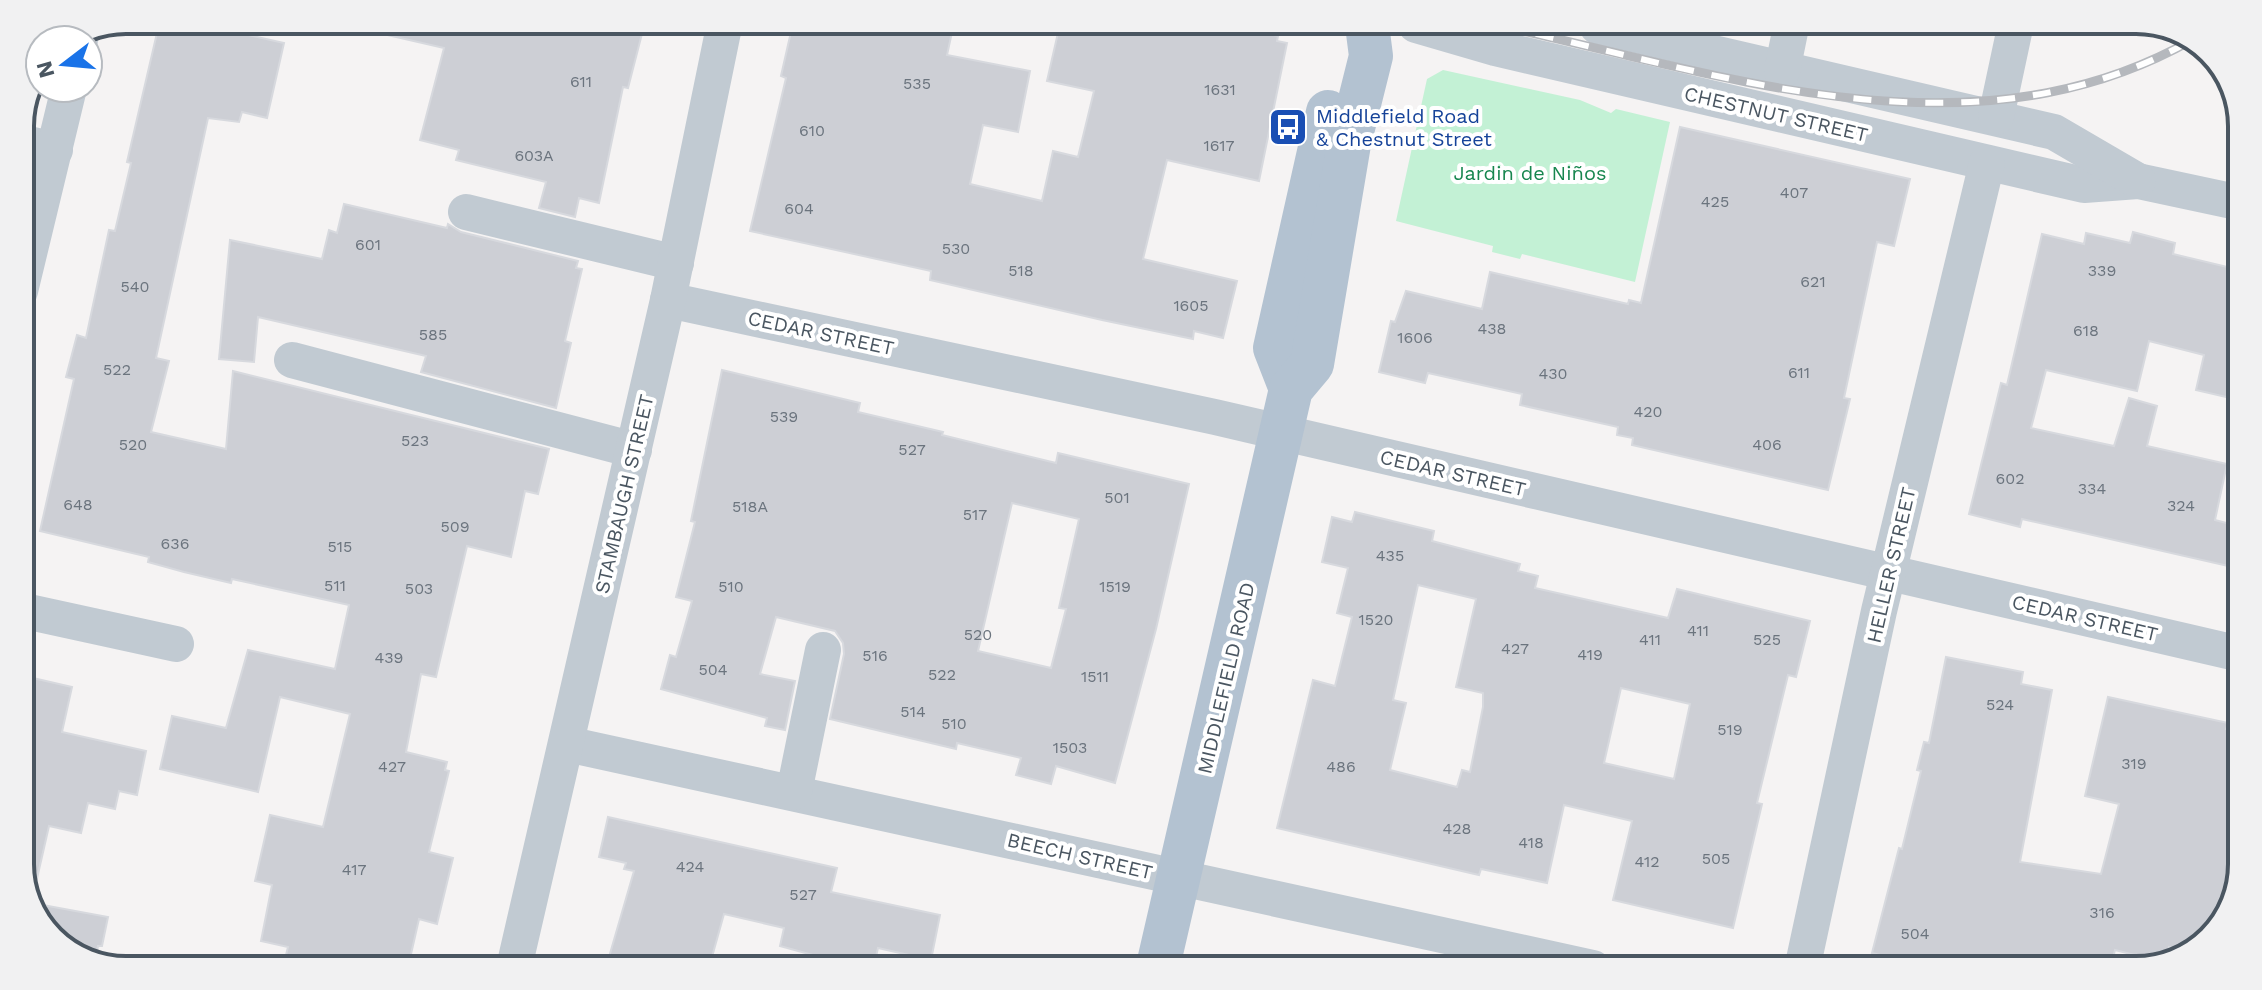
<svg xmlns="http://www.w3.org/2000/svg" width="2262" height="990" viewBox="0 0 2262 990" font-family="'Work Sans',sans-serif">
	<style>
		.green { fill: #c3f1d5 }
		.building { fill: #cdcfd5; stroke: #d7d9de; stroke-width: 2; fill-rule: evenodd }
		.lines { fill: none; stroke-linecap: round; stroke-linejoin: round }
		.minor { stroke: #c1cad2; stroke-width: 36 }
		.major { stroke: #b3c2d1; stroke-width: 44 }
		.rail-casing { stroke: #b5b8bd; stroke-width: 9 }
		.rail { stroke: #fff; stroke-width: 6; stroke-dasharray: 18; stroke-linecap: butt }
		.labels { text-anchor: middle; stroke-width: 8; stroke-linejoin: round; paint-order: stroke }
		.number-label { font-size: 16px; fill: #6b747e }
		.street-label { font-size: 20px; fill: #4a5661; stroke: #fff }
		.transit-label { font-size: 20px; fill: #164399; stroke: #fff; text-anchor: start }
		.park-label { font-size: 20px; fill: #17864f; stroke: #fff }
		.rim { fill: none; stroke: #4a5661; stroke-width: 4 }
	</style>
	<rect width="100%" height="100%" fill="#f5f3f3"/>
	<polygon class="green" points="1443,70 1580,100 1611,113 1616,109 1670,122 1635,282 1522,254 1520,259 1492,252 1493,246 1396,221 1427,79"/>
	<g class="building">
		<polygon points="160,20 224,20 222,29 284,43 267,118 242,112 239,122 208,118 156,358 169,361 151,432 226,449 233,371 549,449 538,494 525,491 511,557 467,546 436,677 421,674 406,752 447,762 445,770 449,771 429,852 453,858 437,924 419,919 409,963 284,963 288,947 261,941 272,885 255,881 270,815 323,827 350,714 280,697 258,792 160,769 172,716 226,728 248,650 335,669 349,605 232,579 231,583 184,572 148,562 149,557 40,531 74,379 66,377 77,335 86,338 109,230 115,231 131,163 127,162"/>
		<polygon points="384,21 645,22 628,88 623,87 599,203 579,198 575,217 539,208 546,182 456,160 459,150 420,140 444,48 383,34"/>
		<polygon points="793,23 954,23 947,55 1030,71 1018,132 983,125 970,184 1042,201 1053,151 1078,157 1094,91 1047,81 1060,24 1228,24 1278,36 1277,41 1287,43 1259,181 1167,160 1143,259 1237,281 1223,338 1194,331 1193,339 1102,320 930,280 931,271 750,231 786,78 781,76"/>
		<polygon points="1680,127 1910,179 1894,246 1877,242 1844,398 1850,399 1828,490 1632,445 1633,438 1617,435 1618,427 1520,405 1522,394 1428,373 1425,383 1379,372 1391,321 1395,322 1406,291 1482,309 1490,272 1628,304 1629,300 1641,303"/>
		<polygon points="344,204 447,228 448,224 461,232 578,261 576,268 582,269 565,341 571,343 556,408 421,372 426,356 258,317 254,362 219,359 230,240 322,259 329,230 337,233"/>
		<polygon points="2133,232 2175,243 2173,254 2240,270 2239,400 2196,390 2204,355 2149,341 2137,391 2046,370 2031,428 2114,446 2129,398 2157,406 2147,446 2227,464 2215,520 2238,526 2237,568 2022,519 2020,527 1969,514 2001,383 2007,385 2042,234 2084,244 2086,233 2130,243"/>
		<path d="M722,370L860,403L858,412L943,432L942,435L1056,463L1058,453L1189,484L1156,629L1115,783L1056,766L1051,784L1016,775L1021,758L957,743L956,749L830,719L844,654L843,643L835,631L776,617L760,674L795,681L785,730L765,726L767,718L661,689L670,655L676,657L692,601L676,597L695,522L691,521ZM1012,503L1079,519L1059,608L1066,609L1051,668L978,651Z"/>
		<path d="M1355,512L1434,531L1432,541L1520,564L1518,571L1538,576L1535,588L1668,618L1677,589L1810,621L1796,677L1788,675L1757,803L1762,804L1733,928L1613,900L1632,821L1564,805L1547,883L1481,869L1479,875L1277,828L1313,680L1335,686L1352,617L1337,613L1348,568L1322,562L1332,517L1352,522ZM1418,585L1476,599L1456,687L1483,693V707L1470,772L1462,770L1457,787L1390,770L1406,703L1393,700ZM1621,688L1690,704L1674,779L1604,763Z"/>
		<polygon points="1946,657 2023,672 2021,684 2052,690 2020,862 2101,874 2119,804 2085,796 2108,697 2228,723 2226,729 2236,731 2234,905 2195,952 2169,947 2166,961 2162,962 2115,950 2110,970 1938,969 1872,953 1899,848 1902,849 1921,771 1917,770 1924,742 1929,743"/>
		<polygon points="20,675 72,687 62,732 146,751 137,795 119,791 115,809 88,803 81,833 49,826 33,896 20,871"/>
		<polygon points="608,817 837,868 831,892 940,915 931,960 878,948 874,965 820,957 780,946 784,928 724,914 710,964 632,964 609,957 634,871 624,869 626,863 599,857"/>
		<polygon points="32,903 108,917 102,946 98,946 95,962 85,962 42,928"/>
	</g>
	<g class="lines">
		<g class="minor">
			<polyline points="1416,25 1495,48 2084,185 2138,181 2241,203"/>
			<polyline points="1597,26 2054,132 2138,181"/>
			<polyline points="80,40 80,39"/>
			<polyline points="1782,71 1791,27"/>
			<polyline points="1996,117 2015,28"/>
			<polyline points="20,142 55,150"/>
			<polyline points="466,212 676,263"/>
			<polyline points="20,291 69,88"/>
			<polyline points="668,300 1215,417 2236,653"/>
			<polyline points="292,360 634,450"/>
			<polyline points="20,610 176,644"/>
			<polyline points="567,744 1593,968"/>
			<polyline points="794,792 823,650"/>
			<polyline points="515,963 668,300 725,22"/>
			<polyline points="1802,969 1879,611 1987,163"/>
		</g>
		<g class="major">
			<polyline points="1291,389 1275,348 1328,112"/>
			<polyline points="1158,966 1291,389 1312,364 1349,144 1371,56 1367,25"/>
		</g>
		<g class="rail-casing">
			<path id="rail" d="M1501,26C1728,76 1973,163 2192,40"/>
		</g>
		<use href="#rail" class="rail"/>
	</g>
	<defs>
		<g id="bus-square" transform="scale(2)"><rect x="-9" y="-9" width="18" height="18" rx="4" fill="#1a4fb4" stroke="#fff"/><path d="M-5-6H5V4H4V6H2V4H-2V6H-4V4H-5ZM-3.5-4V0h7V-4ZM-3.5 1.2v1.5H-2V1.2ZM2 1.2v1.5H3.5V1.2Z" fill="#fff"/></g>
	</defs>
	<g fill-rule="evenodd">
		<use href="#bus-square" x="1288" y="127"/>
	</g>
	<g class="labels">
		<g class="number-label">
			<text x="581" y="87">611</text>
			<text x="917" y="89">535</text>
			<text x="1220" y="95">1631</text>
			<text x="812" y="136">610</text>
			<text x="1219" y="151">1617</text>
			<text x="534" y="161">603A</text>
			<text x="1794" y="198">407</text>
			<text x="1715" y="207">425</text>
			<text x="799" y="214">604</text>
			<text x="368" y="250">601</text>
			<text x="956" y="254">530</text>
			<text x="1021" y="276">518</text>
			<text x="2102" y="276">339</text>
			<text x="1813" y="287">621</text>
			<text x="135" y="292">540</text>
			<text x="1191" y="311">1605</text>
			<text x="1492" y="334">438</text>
			<text x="2086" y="336">618</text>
			<text x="433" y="340">585</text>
			<text x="1415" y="343">1606</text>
			<text x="117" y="375">522</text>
			<text x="1799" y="378">611</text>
			<text x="1553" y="379">430</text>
			<text x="1648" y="417">420</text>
			<text x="784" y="422">539</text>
			<text x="415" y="446">523</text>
			<text x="133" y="450">520</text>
			<text x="1767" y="450">406</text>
			<text x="912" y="455">527</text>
			<text x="2010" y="484">602</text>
			<text x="2092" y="494">334</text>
			<text x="1117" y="503">501</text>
			<text x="78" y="510">648</text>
			<text x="2181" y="511">324</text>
			<text x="750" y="512">518A</text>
			<text x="975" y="520">517</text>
			<text x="455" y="532">509</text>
			<text x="175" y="549">636</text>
			<text x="340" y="552">515</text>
			<text x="1390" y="561">435</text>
			<text x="335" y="591">511</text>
			<text x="731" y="592">510</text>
			<text x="1115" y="592">1519</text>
			<text x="419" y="594">503</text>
			<text x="1376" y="625">1520</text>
			<text x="1698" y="636">411</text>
			<text x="978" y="640">520</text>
			<text x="1650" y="645">411</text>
			<text x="1767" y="645">525</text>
			<text x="1515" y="654">427</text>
			<text x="1590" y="660">419</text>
			<text x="875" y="661">516</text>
			<text x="389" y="663">439</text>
			<text x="713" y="675">504</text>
			<text x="942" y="680">522</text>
			<text x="1095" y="682">1511</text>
			<text x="2000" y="710">524</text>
			<text x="913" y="717">514</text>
			<text x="954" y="729">510</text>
			<text x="1730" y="735">519</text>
			<text x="1070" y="753">1503</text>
			<text x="2134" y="769">319</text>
			<text x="392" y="772">427</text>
			<text x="1341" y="772">486</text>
			<text x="1457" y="834">428</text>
			<text x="1531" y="848">418</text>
			<text x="1716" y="864">505</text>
			<text x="1647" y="867">412</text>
			<text x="690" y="872">424</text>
			<text x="354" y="875">417</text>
			<text x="803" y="900">527</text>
			<text x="2102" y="918">316</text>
			<text x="1915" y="939">504</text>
		</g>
		<g class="street-label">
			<text transform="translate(1776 114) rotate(13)" y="7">CHESTNUT STREET</text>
			<text transform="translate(821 333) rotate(12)" y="7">CEDAR STREET</text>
			<text transform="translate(1453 473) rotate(13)" y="7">CEDAR STREET</text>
			<text transform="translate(624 494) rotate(-77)" y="7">STAMBAUGH STREET</text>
			<text transform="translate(1891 565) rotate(-77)" y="7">HELLER STREET</text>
			<text transform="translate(2085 618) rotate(13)" y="7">CEDAR STREET</text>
			<text transform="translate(1226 678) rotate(-77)" y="7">MIDDLEFIELD ROAD</text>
			<text transform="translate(1080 856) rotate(13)" y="7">BEECH STREET</text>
		</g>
		<g class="transit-label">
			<text x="1316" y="123">Middlefield Road<tspan x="1316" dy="23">&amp; Chestnut Street</tspan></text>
		</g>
		<g class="park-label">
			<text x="1530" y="180">Jardin de Niños</text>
		</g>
	</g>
	<path d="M0 0H2262V990H0ZM126 34H2136A92 92 0 0 1 2228 126V864A92 92 0 0 1 2136 956H126A92 92 0 0 1 34 864V126A92 92 0 0 1 126 34Z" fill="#f1f1f2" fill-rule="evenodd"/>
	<path class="rim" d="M126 34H2136A92 92 0 0 1 2228 126V864A92 92 0 0 1 2136 956H126A92 92 0 0 1 34 864V126A92 92 0 0 1 126 34Z"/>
	<g transform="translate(64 64) rotate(254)"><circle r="38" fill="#ffffff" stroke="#b7bbc0" stroke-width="2"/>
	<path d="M0-6L14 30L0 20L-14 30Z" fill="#1a73e8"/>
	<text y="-12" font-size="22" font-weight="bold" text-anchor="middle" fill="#4a5661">N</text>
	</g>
</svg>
